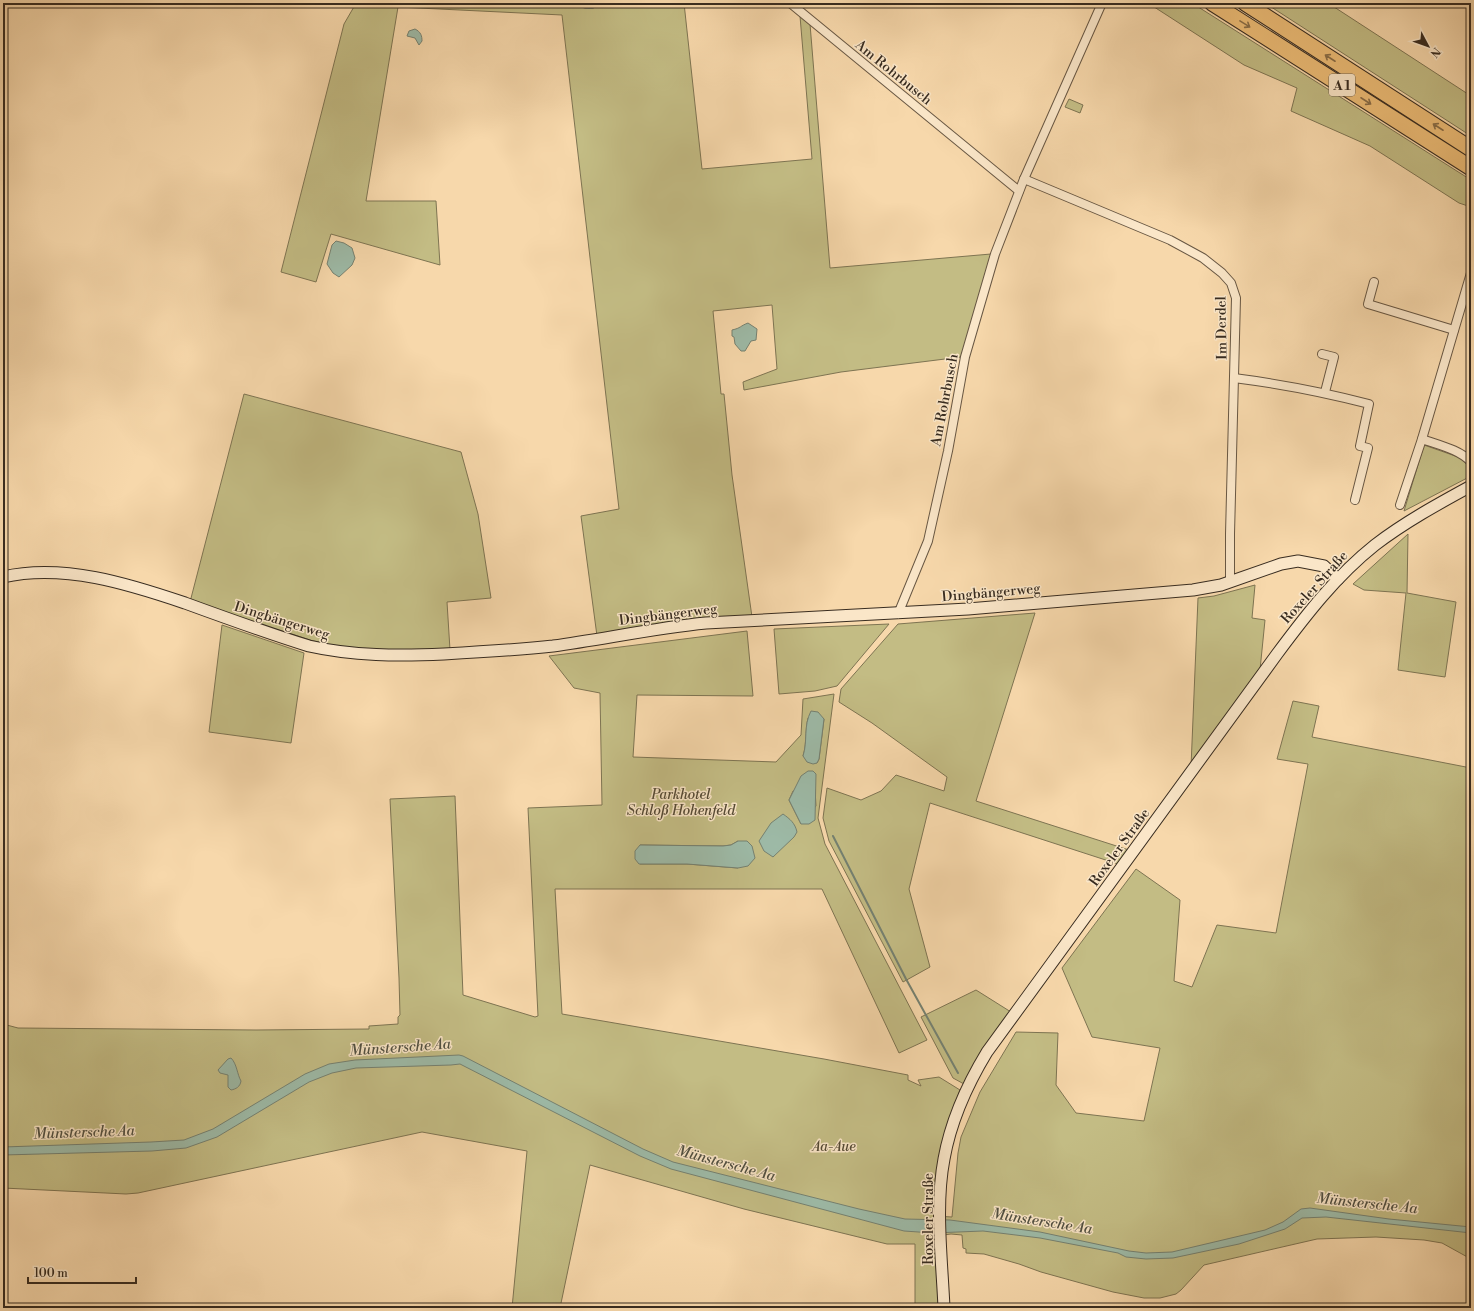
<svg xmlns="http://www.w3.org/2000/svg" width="1474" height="1311" viewBox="0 0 1474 1311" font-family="'Libre Bodoni',serif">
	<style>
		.green { fill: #c3bc84; stroke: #7e7452; fill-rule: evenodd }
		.water { fill: #9dbaa7; stroke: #758171 }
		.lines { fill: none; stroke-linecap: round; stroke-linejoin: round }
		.stream { stroke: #758171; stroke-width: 2 }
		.minor-casing { stroke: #685743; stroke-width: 10 }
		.secondary-casing { stroke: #382c20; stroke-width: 13 }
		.motorway-casing { stroke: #382c20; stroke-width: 17 }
		.minor { stroke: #fae6c8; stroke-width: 8 }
		.secondary { stroke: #fae6c8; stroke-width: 11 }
		.motorway { stroke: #ecbc76; stroke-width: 15 }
		.oneway { stroke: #896d47 }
		.labels { text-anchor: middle; stroke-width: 3; stroke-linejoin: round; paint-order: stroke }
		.shield { fill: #fae6c8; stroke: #726452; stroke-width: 1 }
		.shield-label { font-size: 13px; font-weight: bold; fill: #382c20 }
		.street-label { font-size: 14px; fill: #382c20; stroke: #fae6c8 }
		.park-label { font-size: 14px; font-style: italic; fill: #544934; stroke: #fae6c8 }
		.water-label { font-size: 15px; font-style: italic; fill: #515042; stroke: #fae6c8 }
	</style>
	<rect width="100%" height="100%" fill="#f7d8ab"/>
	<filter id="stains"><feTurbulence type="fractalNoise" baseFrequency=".005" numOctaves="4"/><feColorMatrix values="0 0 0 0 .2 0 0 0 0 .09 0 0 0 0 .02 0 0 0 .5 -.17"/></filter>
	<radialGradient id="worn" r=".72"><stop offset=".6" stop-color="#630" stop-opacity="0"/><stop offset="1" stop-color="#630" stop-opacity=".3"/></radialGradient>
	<g class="green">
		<path d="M363,3H574C581,8 589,10 596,7L598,3H684L702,169L812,159L800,16L810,24L830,268L991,254L961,357L841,372L744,390L743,382L777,369L772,305L713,311L721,394H724L732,475L752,617L597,636L581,516L619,509L562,15L398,7L366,201H436L440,265L331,234L316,282L281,272L344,24L355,5L388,6Z"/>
		<polygon points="1148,3 1192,3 1471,180 1471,207 1459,203 1370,146 1291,111 1297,88 1244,65"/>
		<polygon points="1265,3 1328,3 1471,96 1471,136"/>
		<polygon points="1069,99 1083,105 1080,113 1065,107"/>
		<polygon points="244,394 461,452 478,514 491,598 447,602 450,650 354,651 310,640 190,602"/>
		<polygon points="1424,445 1461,458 1471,469 1471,476 1404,511"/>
		<polygon points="1408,534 1407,593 1456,602 1445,677 1398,670 1406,593 1364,590 1353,584"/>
		<polygon points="1255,585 1252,618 1265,620 1260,670 1191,767 1198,598 1214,596"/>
		<polygon points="1035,613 976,801 1129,850 1118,864 930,803 909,889 930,967 903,982 829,841 823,818 827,788 861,800 881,791 896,775 944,791 947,777 872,723 839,702 841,689 898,624"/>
		<polygon points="889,624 837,686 815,691 779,694 774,629"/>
		<polygon points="222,625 304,653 291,743 209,732"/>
		<path d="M747,631L753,696L637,695L633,757L776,762L801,735L803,699L834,694L818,818L825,844L927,1040L899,1053L822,889H555L562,1014L824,1059L908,1075V1080L921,1086L918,1080L939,1077L960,1090L946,1131L936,1216L952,1217L958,1153L961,1137L980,1092L1016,1032L1058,1033L1056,1085L1076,1113L1144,1121L1160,1048L1092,1037L1062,968L1136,869L1180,900L1174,981L1192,987L1217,925L1276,933L1308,764L1277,759L1293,701L1319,706L1312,737L1471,768V1259L1442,1243L1424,1240L1376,1237L1317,1239L1204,1265L1181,1290L1176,1294L1160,1298H1144L1113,1292L1041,1272L1019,1264L984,1254L966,1253V1249L963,1248L962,1235L951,1234L936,1236L939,1308H915V1244H887L744,1209L590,1165L560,1308H512L527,1151L422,1132L138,1193L126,1194L3,1188V1024L18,1028L256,1030L369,1029V1026L398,1024V1017L400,1015L399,978L390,799L455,796L463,995L535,1017L538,1016L528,808L602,805L600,693L574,688L549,656ZM808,718L824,719L819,759L817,763L803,756C807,743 805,730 808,718ZM815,789L816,806L801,824L789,800L793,791ZM738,841V868L687,864H640V845L723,846L731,845Z"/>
		<polygon points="976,990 1011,1012 964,1084 953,1078 921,1017"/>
	</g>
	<g class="water">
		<path d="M574,3H598L596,7C589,10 581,8 574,3Z"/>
		<path d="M415,29C421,32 422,36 422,41L419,45L415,38L407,36L409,31Z"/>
		<polygon points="336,241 344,243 352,248 355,258 352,265 339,277 333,273 327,264 332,245"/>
		<path d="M748,323L757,329L756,340L751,341L745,351H741L735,344L734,337L732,336V330C741,328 740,326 748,323Z"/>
		<path d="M811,711L818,712L824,719L819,759L817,763L813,764L807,762L803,756C808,741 803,726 811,711Z"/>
		<polygon points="808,771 813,771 816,774 815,820 809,824 801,824 789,800 801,776"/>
		<path d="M783,814C790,819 795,823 797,832L794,837L773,857L764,851L759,841L771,823Z"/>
		<polygon points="738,841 747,841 752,846 755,858 748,866 738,868 687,864 639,864 635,859 635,851 640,845 723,846 731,845"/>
		<polygon points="459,1055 463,1056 643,1149 673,1162 859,1209 905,1219 950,1220 1040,1232 1129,1251 1146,1253 1172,1252 1265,1230 1283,1222 1301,1209 1310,1208 1389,1219 1471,1227 1471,1233 1326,1217 1302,1218 1285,1229 1239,1244 1173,1258 1146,1259 1126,1257 1118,1253 1040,1238 983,1231 933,1233 904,1231 671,1169 640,1156 460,1064 451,1065 356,1068 332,1073 309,1082 217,1137 186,1148 152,1151 3,1155 3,1147 151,1142 184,1140 213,1129 305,1074 329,1064 355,1060"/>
		<path d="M231,1058C237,1064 237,1074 241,1081C240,1087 236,1089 231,1090L228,1087V1075L220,1073L218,1070L228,1059Z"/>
	</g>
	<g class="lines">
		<polyline class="stream" points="833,836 906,979 958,1073"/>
		<g class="minor-casing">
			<g id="minor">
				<polyline points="790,3 1019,191"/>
				<polyline points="1024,179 1170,240 1203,258 1222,273 1231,283 1236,298 1230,534 1230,582"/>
				<polyline points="1374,282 1368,304 1454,330"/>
				<polyline points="1322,354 1334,357 1325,392"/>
				<path d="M1234,378C1281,384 1323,392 1369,404L1360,446L1368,448L1355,500"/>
				<path d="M1422,439C1438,445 1459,449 1471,462"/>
				<polyline points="1400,505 1422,439 1471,273"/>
				<polyline points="898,614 928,541 948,451 965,357 995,254 1024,179 1102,3"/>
			</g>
		</g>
		<g class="secondary-casing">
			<g id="secondary">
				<path d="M3,577C63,563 129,584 185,603C226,618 267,633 309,646C353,656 399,656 444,654C481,652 517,650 553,646C604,639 655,628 706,623L968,609L1193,590L1221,585L1281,564L1298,561L1324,566L1338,579"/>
				<path d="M944,1308C942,1260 935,1206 944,1159C951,1120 967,1085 987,1052L1277,654C1306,615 1336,576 1375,545C1405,522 1438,504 1471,486"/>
			</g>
		</g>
		<g class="motorway-casing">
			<g id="motorway">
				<polyline points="1212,3 1471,168"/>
				<polyline points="1245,3 1471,149"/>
			</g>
		</g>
		<use href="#minor" class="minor"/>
		<use href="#secondary" class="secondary"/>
		<use href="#motorway" class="motorway"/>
	</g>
	<defs><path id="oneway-shaft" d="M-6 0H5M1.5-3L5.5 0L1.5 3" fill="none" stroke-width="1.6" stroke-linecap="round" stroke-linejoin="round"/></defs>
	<g class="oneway">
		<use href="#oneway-shaft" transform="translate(1245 24) rotate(32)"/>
		<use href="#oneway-shaft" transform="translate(1330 58) rotate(-147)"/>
		<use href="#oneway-shaft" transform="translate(1366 101) rotate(33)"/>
		<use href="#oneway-shaft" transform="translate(1438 127) rotate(-147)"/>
	</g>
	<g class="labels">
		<rect class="shield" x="1329" y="74" width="26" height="22" rx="3"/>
		<g class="shield-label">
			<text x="1342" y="90">A 1</text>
		</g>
		<g class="street-label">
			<text transform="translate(894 72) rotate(39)" y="5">Am Rohrbusch</text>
			<text transform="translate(1221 328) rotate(-91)" y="5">Im Derdel</text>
			<text transform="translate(944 400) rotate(-79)" y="5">Am Rohrbusch</text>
			<text transform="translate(1314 587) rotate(-48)" y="5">Roxeler Straße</text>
			<text transform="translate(991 592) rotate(-5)" y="5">Dingbängerweg</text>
			<text transform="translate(668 614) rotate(-7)" y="5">Dingbängerweg</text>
			<text transform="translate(282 620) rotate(17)" y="5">Dingbängerweg</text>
			<text transform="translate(1119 847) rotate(-54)" y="5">Roxeler Straße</text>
			<text transform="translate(928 1219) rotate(-90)" y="5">Roxeler Straße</text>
		</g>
		<g class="park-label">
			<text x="681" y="799">Parkhotel<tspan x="681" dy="16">Schloß Hohenfeld</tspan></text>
			<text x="834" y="1151">Aa-Aue</text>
		</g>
		<g class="water-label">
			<text transform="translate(400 1047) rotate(-4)" y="5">Münstersche Aa</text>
			<text transform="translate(84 1132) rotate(-2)" y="5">Münstersche Aa</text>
			<text transform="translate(726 1163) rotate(15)" y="5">Münstersche Aa</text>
			<text transform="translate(1367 1203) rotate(6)" y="5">Münstersche Aa</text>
			<text transform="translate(1042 1221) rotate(9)" y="5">Münstersche Aa</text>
		</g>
	</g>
	<rect width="1474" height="1311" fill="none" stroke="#f7d8ab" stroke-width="16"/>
	<rect x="4" y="4" width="1466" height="1303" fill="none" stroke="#382c20" stroke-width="2"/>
	<rect x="8" y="8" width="1458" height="1295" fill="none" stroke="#382c20"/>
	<g transform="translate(1428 46) rotate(131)" stroke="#fae6c8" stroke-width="3" paint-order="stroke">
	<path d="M0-3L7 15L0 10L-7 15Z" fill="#382c20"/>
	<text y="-6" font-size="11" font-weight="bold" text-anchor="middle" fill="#382c20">N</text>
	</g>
	<path d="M28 1277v6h108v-6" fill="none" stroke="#382c20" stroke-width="2"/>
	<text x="34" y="1277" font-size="12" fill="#382c20" stroke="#fae6c8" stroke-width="3" paint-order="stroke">100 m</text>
	<rect width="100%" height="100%" filter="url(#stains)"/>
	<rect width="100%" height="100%" fill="url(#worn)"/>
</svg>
